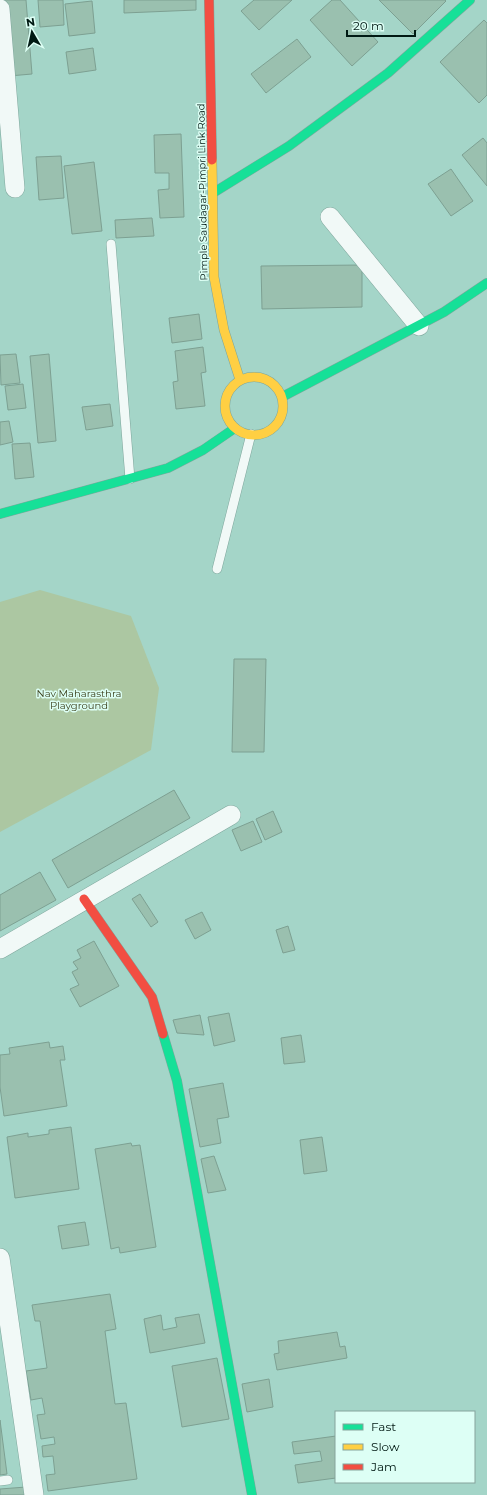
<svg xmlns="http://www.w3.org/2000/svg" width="487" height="1495" viewBox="0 0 487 1495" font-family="Montserrat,sans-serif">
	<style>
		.green { fill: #acc7a2 }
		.building { fill: #9ac0af; stroke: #7da092 }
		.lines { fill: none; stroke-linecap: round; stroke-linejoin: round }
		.lane-casing { stroke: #7ea69c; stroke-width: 10 }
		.street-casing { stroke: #7ea69c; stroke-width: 20 }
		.fast-casing { stroke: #7ea69c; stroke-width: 10 }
		.slow-casing { stroke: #7ea69c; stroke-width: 10 }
		.jam-casing { stroke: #7ea69c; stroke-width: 10 }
		.lane { stroke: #f1f9f7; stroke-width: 9 }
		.street { stroke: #f1f9f7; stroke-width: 19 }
		.fast { stroke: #16e098; stroke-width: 9 }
		.slow { stroke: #ffcf43; stroke-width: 9 }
		.jam { stroke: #f24e42; stroke-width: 9 }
		.labels { text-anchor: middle; stroke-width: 3; stroke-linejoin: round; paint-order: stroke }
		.street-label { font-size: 10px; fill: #001913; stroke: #ddfff5 }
		.park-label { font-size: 10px; fill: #393e19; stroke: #ddfff5 }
	</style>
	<rect width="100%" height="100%" fill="#a4d5c8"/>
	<polygon class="green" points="40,590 131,616 159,688 151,750 0,832 0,602"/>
	<g class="building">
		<polygon points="3,0 26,0 32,74 9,76"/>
		<polygon points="38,0 63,0 64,25 40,27"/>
		<polygon points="124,0 196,0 196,10 124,13"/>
		<polygon points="254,0 292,0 259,30 241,11"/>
		<polygon points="332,0 340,0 378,42 352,66 310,20"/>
		<polygon points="379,0 445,0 446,1 413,34"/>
		<polygon points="92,1 95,33 69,36 65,4"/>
		<polygon points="484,20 487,23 487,95 479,103 440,62"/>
		<polygon points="297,39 311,57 266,93 251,74"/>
		<polygon points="93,48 96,70 69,74 66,52"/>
		<polygon points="181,134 184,217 160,218 158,190 169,189 169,173 155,173 154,135"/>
		<polygon points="483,138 487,143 487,186 462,155"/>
		<polygon points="61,156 64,198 39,200 36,157"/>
		<polygon points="94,162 102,231 72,234 64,166"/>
		<polygon points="451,169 473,201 451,216 428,184"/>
		<polygon points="152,218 154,236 116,238 115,220"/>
		<polygon points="362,265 362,307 262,309 261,266"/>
		<polygon points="199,314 202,339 172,343 169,318"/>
		<polygon points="203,347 206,372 201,373 205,406 176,409 173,382 178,381 175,351"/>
		<polygon points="16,354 20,383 1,385 0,355"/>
		<polygon points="49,354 56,441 38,443 30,356"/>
		<polygon points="23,384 26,408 8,410 5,386"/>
		<polygon points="110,404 113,426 86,430 82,407"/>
		<polygon points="9,421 13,442 0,445 0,422"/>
		<polygon points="30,443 34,477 15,479 12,444"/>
		<polygon points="234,659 266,659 264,752 232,752"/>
		<polygon points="174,790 190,818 68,888 52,860"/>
		<polygon points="273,811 282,832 265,840 256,819"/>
		<polygon points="253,821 262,842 241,851 232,830"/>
		<polygon points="40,872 56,900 0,931 0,895"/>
		<polygon points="140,894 158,922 151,927 132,899"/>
		<polygon points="202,912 211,930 195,939 185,920"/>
		<polygon points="288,926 295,950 283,953 276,930"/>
		<polygon points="94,941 119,986 80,1007 70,989 79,985 72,972 78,969 73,962 81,958 77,950"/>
		<polygon points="229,1013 235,1041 214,1046 208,1017"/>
		<polygon points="200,1015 204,1035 177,1033 173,1020"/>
		<polygon points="301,1035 305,1062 284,1064 281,1038"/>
		<polygon points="49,1042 50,1048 63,1046 65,1060 60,1060 67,1106 4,1116 0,1087 0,1055 10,1054 9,1048"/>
		<polygon points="223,1083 229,1117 217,1119 221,1143 200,1147 189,1089"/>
		<polygon points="71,1127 79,1189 15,1198 7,1137 28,1133 28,1137 49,1134 49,1130"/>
		<polygon points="322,1137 327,1171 304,1174 300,1140"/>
		<polygon points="131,1143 132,1146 140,1145 156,1247 120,1253 119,1247 111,1249 95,1149"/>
		<polygon points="214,1156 226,1190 208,1193 201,1159"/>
		<polygon points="85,1222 89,1245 62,1249 58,1226"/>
		<polygon points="110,1294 116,1329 105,1331 115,1404 126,1403 137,1479 48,1491 46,1475 55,1474 53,1456 43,1457 42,1446 55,1444 54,1437 41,1439 37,1415 45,1414 42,1398 31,1400 26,1371 47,1368 40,1321 35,1321 32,1305"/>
		<polygon points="199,1314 205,1343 150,1353 144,1319 161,1315 163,1330 177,1327 175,1318"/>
		<polygon points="337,1332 340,1347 345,1346 347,1358 277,1370 274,1354 279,1353 278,1341"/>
		<polygon points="217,1358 229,1419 182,1427 172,1366"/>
		<polygon points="269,1379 273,1407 247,1412 242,1384"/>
		<polygon points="0,1420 7,1474 0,1475"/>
		<polygon points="336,1436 336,1478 298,1483 295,1465 322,1461 320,1451 294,1454 292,1442"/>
		<polygon points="26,1487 25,1495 0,1495 0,1489"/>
	</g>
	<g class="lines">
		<g class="lane-casing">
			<g id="lane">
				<polyline points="111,244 130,479"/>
				<polyline points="217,569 251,434"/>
				<polyline points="0,1481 8,1480"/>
			</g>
		</g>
		<g class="street-casing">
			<g id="street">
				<polyline points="0,9 15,188"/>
				<polyline points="330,217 419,326"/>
				<polyline points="0,949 231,815"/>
				<polyline points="0,1258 34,1495"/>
			</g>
		</g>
		<g class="fast-casing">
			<g id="fast">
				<polyline points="213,193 289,146 388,73 470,0"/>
				<polyline points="282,397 444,312 487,283"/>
				<polyline points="0,514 168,468 203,450 235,428"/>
				<polyline points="163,1034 177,1081 252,1495"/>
			</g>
		</g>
		<g class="slow-casing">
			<g id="slow">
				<polyline points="212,160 214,277 224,330 240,380"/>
				<circle cx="254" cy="406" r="29"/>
			</g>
		</g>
		<g class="jam-casing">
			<g id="jam">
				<polyline points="209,0 212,160"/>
				<polyline points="84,899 152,997 163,1034"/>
			</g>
		</g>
		<use href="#lane" class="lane"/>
		<use href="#street" class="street"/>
		<use href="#fast" class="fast"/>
		<use href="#slow" class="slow"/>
		<use href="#jam" class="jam"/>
	</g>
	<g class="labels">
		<g class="street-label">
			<text transform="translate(202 192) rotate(-91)" y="4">Pimple Saudagar-Pimpri Link Road</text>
		</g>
		<g class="park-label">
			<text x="79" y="697">Nav Maharasthra<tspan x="79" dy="12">Playground</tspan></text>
		</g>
	</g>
	<rect x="335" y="1411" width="140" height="72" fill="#ddfff5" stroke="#85a39b"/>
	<rect x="343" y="1424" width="20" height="6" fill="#16e098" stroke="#85a39b"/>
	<text x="371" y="1431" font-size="12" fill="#001913">Fast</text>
	<rect x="343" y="1444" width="20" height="6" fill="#ffcf43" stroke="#85a39b"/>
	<text x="371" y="1451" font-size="12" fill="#001913">Slow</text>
	<rect x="343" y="1464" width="20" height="6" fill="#f24e42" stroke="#85a39b"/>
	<text x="371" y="1471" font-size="12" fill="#001913">Jam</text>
	<g transform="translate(32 32) rotate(351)" stroke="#ddfff5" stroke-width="3" paint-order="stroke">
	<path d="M0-3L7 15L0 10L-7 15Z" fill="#001913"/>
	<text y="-6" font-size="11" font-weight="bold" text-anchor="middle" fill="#001913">N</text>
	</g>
	<path d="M347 30v6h68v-6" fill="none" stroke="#001913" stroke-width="2"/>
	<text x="353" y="30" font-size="12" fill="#001913" stroke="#ddfff5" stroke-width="3" paint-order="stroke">20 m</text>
</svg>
